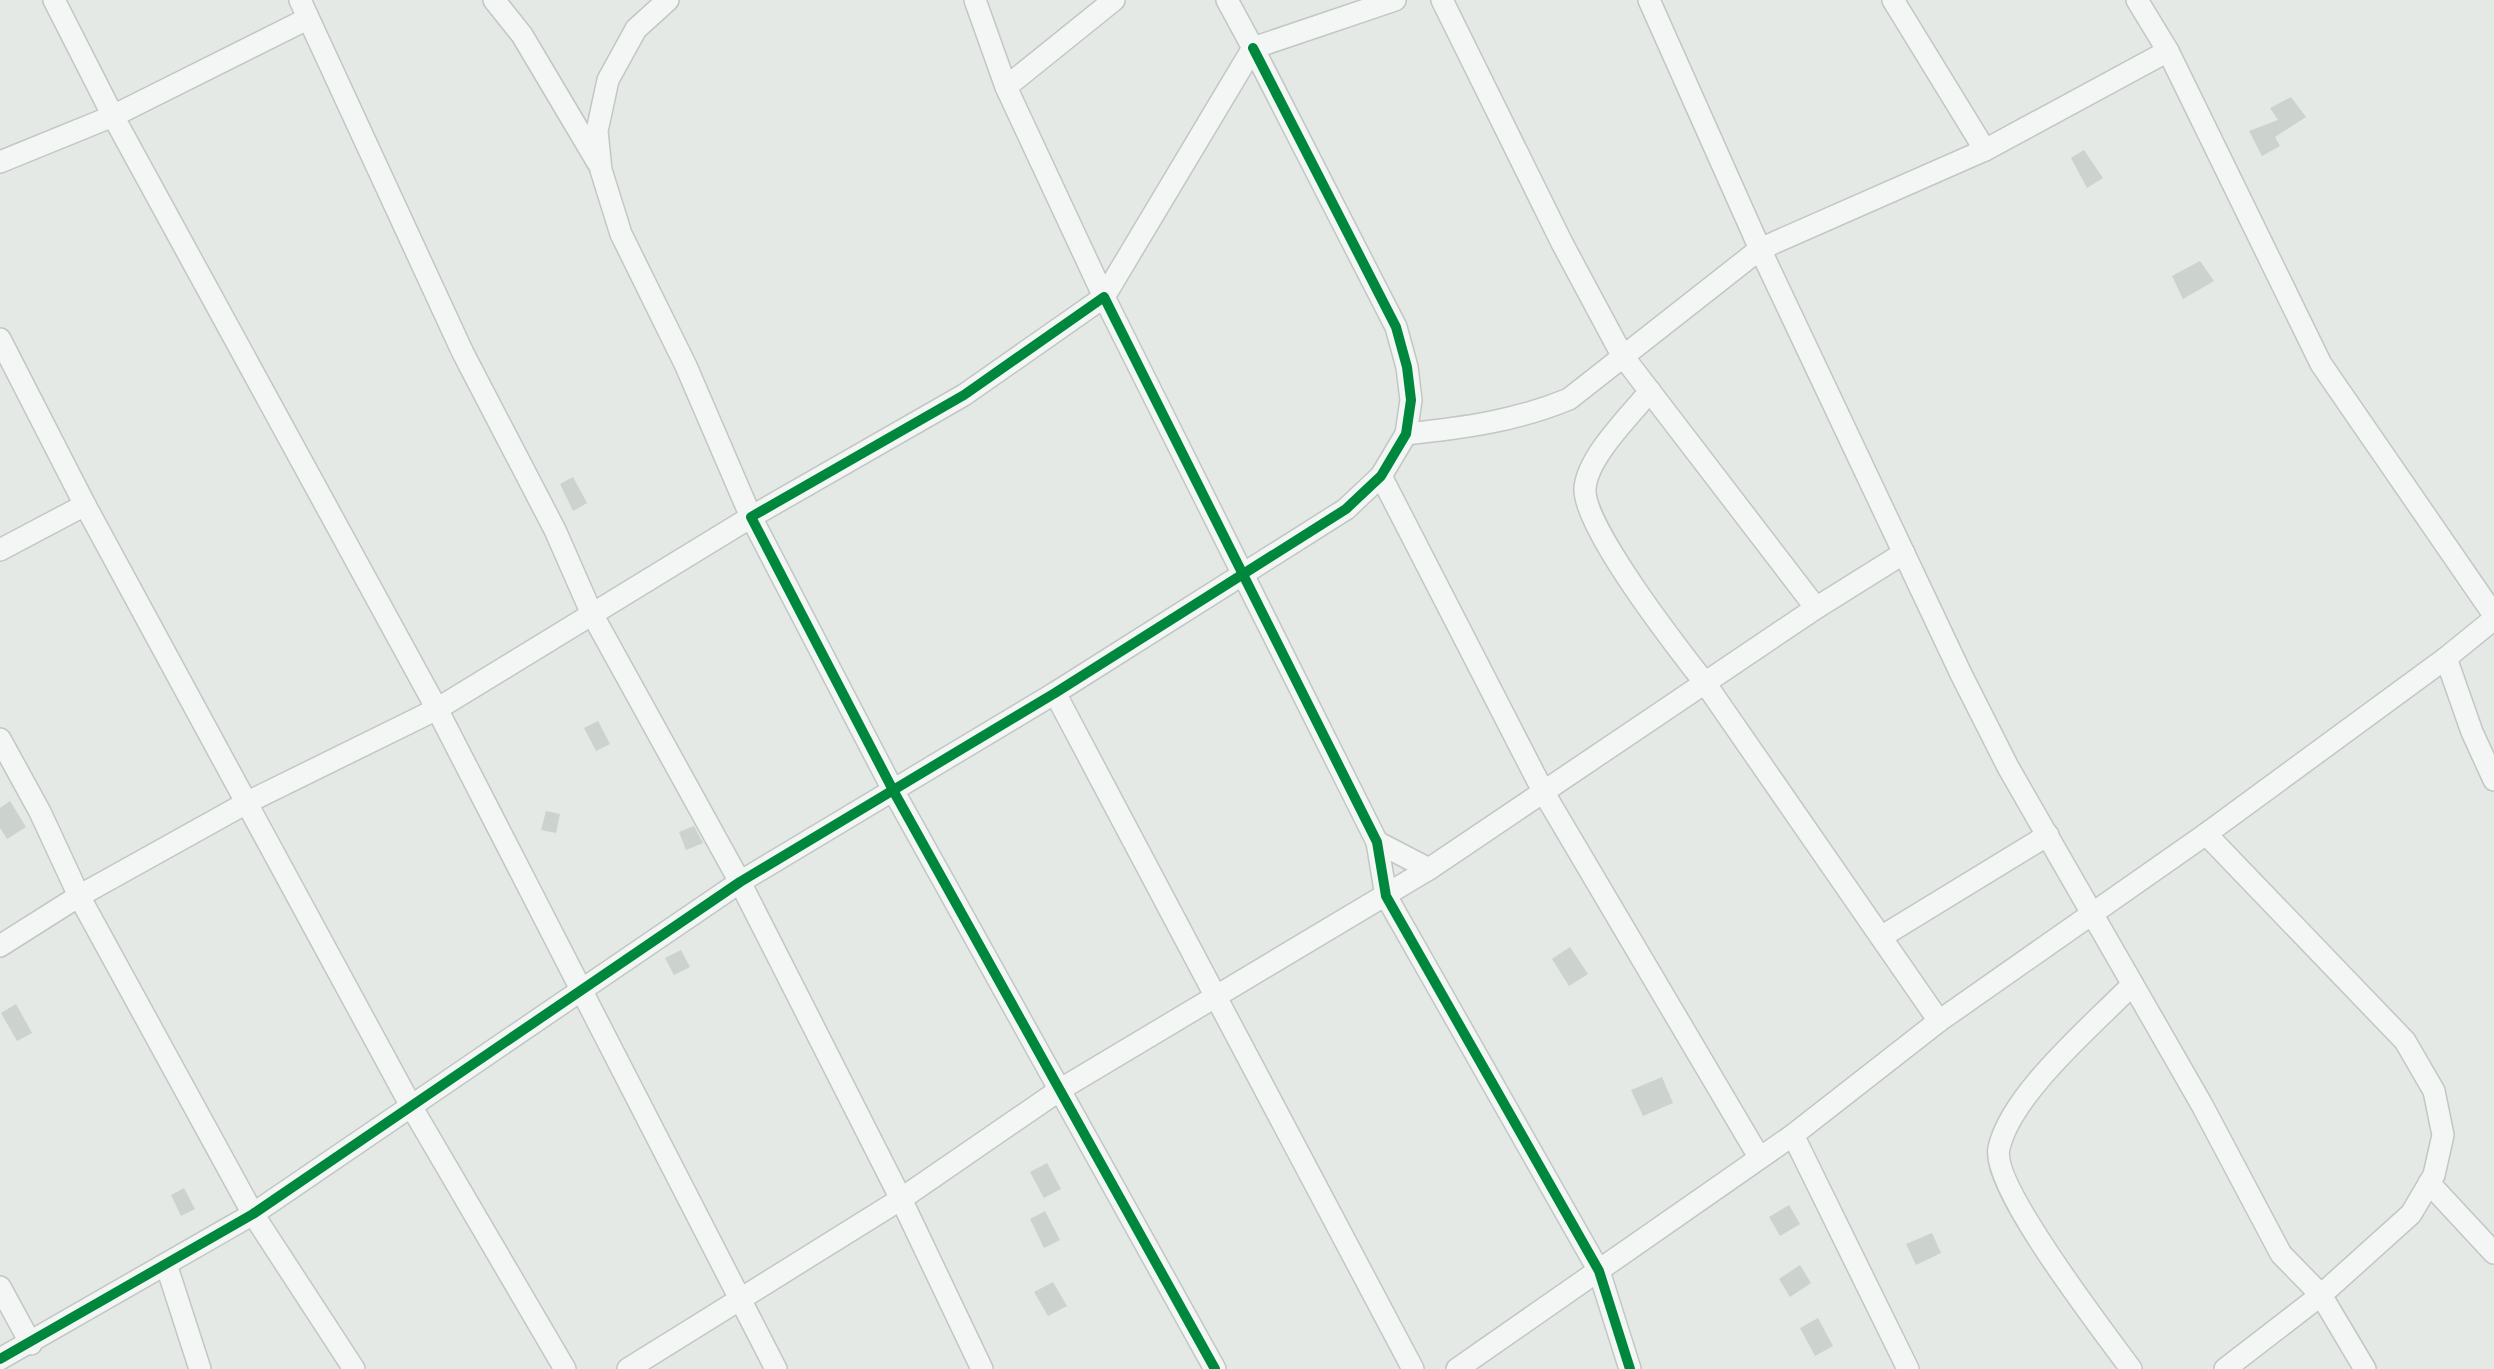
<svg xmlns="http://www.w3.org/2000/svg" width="2494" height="1369" viewBox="0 0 2494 1369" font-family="'Space Grotesk',sans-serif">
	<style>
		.building { fill: #ccd2cd }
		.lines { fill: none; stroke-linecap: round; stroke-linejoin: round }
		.minor-casing { stroke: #c2c7c3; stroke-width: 24 }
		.minor { stroke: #f3f6f4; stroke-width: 21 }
		.cycleway-casing { stroke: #f2f8f3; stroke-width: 15 }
		.cycleway { stroke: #00873e; stroke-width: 10 }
	</style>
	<rect width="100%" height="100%" fill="#e4e9e5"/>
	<g class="building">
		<polygon points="2291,97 2306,117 2275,137 2280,146 2262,156 2249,131 2278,120 2270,108"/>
		<polygon points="2084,150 2103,178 2087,188 2071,158"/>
		<polygon points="2200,261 2214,281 2183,299 2172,276"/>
		<polygon points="573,477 587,503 573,511 560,484"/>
		<polygon points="598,721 610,744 596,751 584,728"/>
		<polygon points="10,801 26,827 7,839 0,828 0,808"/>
		<polygon points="546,811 560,814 556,833 541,830"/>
		<polygon points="694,826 703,843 686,850 679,832"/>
		<polygon points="1570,947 1588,974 1569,986 1552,959"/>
		<polygon points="681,950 690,967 674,975 665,958"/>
		<polygon points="16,1004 32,1033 17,1041 1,1013"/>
		<polygon points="1662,1077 1673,1103 1643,1116 1631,1090"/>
		<polygon points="1047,1163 1061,1189 1044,1198 1030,1172"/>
		<polygon points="184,1188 195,1209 181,1216 171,1195"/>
		<polygon points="1789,1205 1800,1224 1780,1236 1769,1217"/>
		<polygon points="1045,1211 1060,1240 1044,1248 1030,1219"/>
		<polygon points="1932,1233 1941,1253 1916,1265 1906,1244"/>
		<polygon points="1800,1265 1811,1283 1790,1297 1779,1279"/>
		<polygon points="1053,1282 1067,1306 1048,1316 1034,1292"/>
		<polygon points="1818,1318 1833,1346 1815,1356 1800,1328"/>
	</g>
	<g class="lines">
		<g class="minor-casing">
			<g id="minor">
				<polyline points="54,0 113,116 437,709 776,1369"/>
				<polyline points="300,0 463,353 555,530 591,612 740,882 901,1199 982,1369"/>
				<polyline points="494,0 522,35 598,163"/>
				<polyline points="975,0 1006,87 1104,297 1253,48"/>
				<polyline points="1227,0 1253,48 1395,0"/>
				<polyline points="1442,0 1562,243 1622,355 1816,608"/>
				<polyline points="1649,0 1760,249 1961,674 2008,767 2202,1105 2281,1254 2321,1295 2365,1369"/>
				<polyline points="1893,0 1985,150"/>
				<polyline points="2168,51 2321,364 2494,615"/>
				<polyline points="1006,87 1114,0"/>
				<polyline points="0,162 113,116 307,19"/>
				<polyline points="0,339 85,505 411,1106 565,1369"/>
				<path d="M1650,391C1630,416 1588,456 1585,488C1582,526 1679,650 1705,683L1939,1021"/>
				<path d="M1406,434C1463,428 1516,421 1569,399L1760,249L1985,150L2168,51L2137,0"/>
				<polyline points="1381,476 1544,793 1759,1157"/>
				<polyline points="0,550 85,505"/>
				<polyline points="2446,658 2472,732 2494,780"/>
				<polyline points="1055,693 1413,1369"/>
				<polyline points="0,739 40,812 79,896 253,1214 354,1369"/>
				<polyline points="2206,834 2405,1041 2434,1091 2443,1135 2434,1175 2411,1214 2321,1295 2225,1369"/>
				<polyline points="1377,842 1429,869"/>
				<polyline points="1881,937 2048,835"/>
				<polyline points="0,946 79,896 248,802 437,709 751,517 686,366 621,234 601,170 597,131 608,80 636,29 668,0"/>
				<polyline points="1793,1135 1908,1369"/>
				<polyline points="2429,1183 2494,1253"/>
				<polyline points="166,1264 200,1369"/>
				<polyline points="0,1287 31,1344"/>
				<polyline points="0,1359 253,1214 740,882 1055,693 1346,509 1381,476 1406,434 1411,400 1407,367 1396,327 1253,48"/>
				<polyline points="628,1369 901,1199 1061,1089 1429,869 1816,608 1904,553"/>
				<polyline points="1215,1369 894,792 751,517 964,395 1104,297 1377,842 1386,896 1599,1271 1630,1369"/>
				<polyline points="1457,1369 1793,1135 1939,1021 2206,834 2446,658 2494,619"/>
				<path d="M2131,1369C2105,1333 1990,1186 1999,1148C2011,1094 2093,1025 2132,985"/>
			</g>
		</g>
		<use href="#minor" class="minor"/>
		<g class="cycleway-casing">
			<g id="cycleway">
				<polyline points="0,1359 253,1214 740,882 1055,693 1346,509 1381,476 1406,434 1411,400 1407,367 1396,327 1253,48"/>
				<polyline points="1215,1369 894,792 751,517 964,395 1104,297 1377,842 1386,896 1599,1271 1630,1369"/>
			</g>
		</g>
		<use href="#cycleway" class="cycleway"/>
	</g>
</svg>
